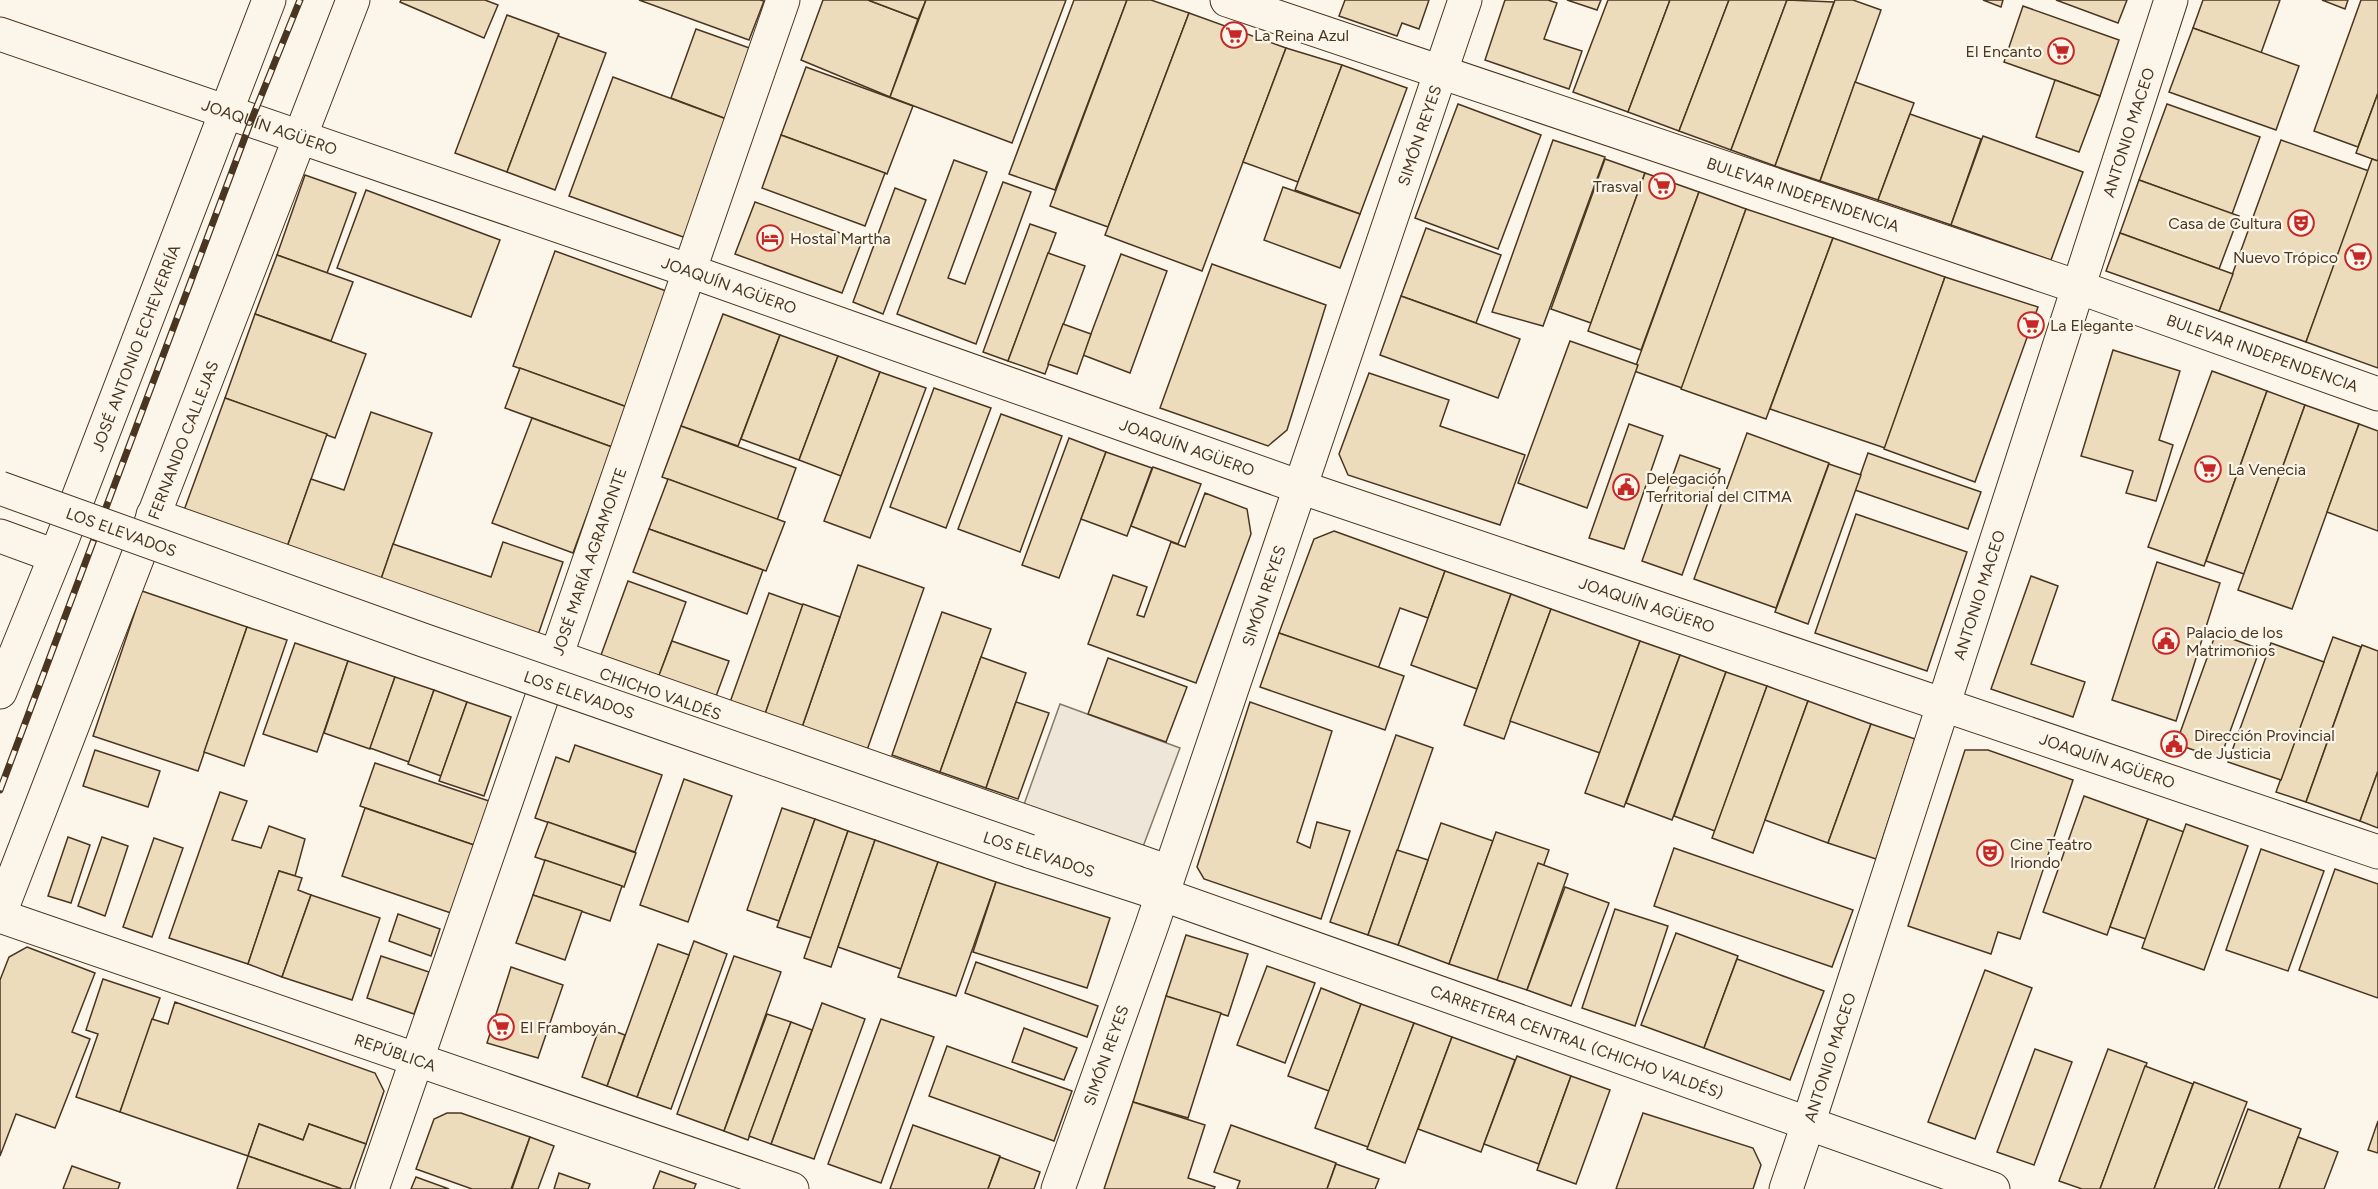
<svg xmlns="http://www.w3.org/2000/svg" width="2378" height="1189" viewBox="0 0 2378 1189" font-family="Figtree,sans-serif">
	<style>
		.green { fill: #ede6d9; stroke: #887966; stroke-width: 1.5 }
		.building { fill: #ecdcbc; stroke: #4a3520; stroke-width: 1.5 }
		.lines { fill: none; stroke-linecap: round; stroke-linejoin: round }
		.minor-casing { stroke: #4a3520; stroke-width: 35 }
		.major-casing { stroke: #4a3520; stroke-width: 35 }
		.minor { stroke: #fbf6e9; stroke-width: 33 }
		.major { stroke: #fbf6e9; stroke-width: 33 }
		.rail-casing { stroke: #4a3520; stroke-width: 7 }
		.rail { stroke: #fbf6e9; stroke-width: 4.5; stroke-dasharray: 14; stroke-linecap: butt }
		.major-bridge-casing { stroke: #4a3520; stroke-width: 35; stroke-linecap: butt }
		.major-bridge { stroke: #fbf6e9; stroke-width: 33 }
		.labels { text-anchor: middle; stroke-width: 4.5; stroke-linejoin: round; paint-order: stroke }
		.poi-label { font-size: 16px; fill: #4a3520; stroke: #fbf6e9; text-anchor: start }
		.street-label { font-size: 16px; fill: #4a3520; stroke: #fbf6e9 }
	</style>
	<rect width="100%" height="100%" fill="#fbf6e9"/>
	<polygon class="green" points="1060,704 1180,748 1141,852 1022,810"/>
	<g class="building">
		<polygon points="401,0 485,0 498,5 484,38 400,2"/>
		<polygon points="639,0 760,0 764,1 749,40"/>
		<polygon points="823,0 868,0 918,19 890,97 801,60"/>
		<polygon points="868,0 926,0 918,19"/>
		<polygon points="926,0 1066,0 1012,143 890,97"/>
		<polygon points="1074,0 1127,0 1055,190 1009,174"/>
		<polygon points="1127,0 1151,0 1189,13 1108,227 1050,206"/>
		<polygon points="1345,0 1344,0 1429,0 1419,29 1402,23 1397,36 1339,16"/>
		<polygon points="1505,0 1548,0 1557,3 1544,39 1582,51 1569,89 1485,60"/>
		<polygon points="1567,0 1601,0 1597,10"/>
		<polygon points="1608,0 1670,0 1628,112 1573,92"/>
		<polygon points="1670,0 1729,0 1679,131 1628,112"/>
		<polygon points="1729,0 1787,0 1731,150 1679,131"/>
		<polygon points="1787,0 1834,2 1775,166 1731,150"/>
		<polygon points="1835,0 1853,0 1881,10 1820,181 1775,166"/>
		<polygon points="1983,0 2003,0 2001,7"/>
		<polygon points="2056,0 2127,0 2118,23"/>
		<polygon points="2203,0 2280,0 2261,53 2193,28"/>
		<polygon points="2322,0 2348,0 2345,9"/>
		<polygon points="2361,0 2378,0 2378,93 2358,147 2314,131"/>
		<polygon points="2023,6 2119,40 2100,96 2004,62"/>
		<polygon points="1189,13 1286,48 1202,271 1105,235"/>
		<polygon points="507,15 559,34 507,172 455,153"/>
		<polygon points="2193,28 2299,66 2276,130 2169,92"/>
		<polygon points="696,29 755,50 729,120 671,98"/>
		<polygon points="558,36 606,53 555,190 507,172"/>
		<polygon points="1286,48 1342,65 1298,182 1243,162"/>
		<polygon points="1342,65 1407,88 1360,214 1295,190"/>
		<polygon points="806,67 913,106 887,174 781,135"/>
		<polygon points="613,77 729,120 686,238 569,196"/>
		<polygon points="2055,80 2100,96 2079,152 2036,137"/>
		<polygon points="1855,82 1914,103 1878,200 1820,181"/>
		<polygon points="2378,93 2378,161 2356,153"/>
		<polygon points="1458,104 1541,135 1498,249 1415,218"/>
		<polygon points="2167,104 2260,137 2232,214 2139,180"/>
		<polygon points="1910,114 1981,139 1951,225 1878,200"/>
		<polygon points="781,135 885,173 865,226 762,188"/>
		<polygon points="1983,136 2083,172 2051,260 1951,225"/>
		<polygon points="1553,140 1605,157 1543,326 1492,312"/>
		<polygon points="2281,140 2369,171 2306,342 2219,311"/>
		<polygon points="1605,159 1645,173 1591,323 1551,309"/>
		<polygon points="2372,159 2378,161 2378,368 2306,342"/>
		<polygon points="954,160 987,172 948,278 965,284 1003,182 1031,192 976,344 897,314"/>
		<polygon points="1645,173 1699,192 1641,350 1588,331"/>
		<polygon points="305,175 356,193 327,273 277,255"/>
		<polygon points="2139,180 2239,216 2219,269 2120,233"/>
		<polygon points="1283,187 1360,214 1340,268 1264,240"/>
		<polygon points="895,188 926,200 883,314 853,302"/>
		<polygon points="366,190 500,240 471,317 337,268"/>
		<polygon points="1699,192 1746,209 1682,388 1634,371"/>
		<polygon points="755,202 862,241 842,293 735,254"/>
		<polygon points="1746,209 1833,238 1766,419 1681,389"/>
		<polygon points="1030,224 1056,233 1008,361 983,352"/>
		<polygon points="1426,228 1501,255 1476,323 1401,296"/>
		<polygon points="2120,233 2233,274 2219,311 2106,271"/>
		<polygon points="1833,238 1945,277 1885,448 1770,409"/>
		<polygon points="555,251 669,292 627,407 513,366"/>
		<polygon points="1048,253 1085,266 1045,374 1008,361"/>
		<polygon points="1121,254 1167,271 1130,373 1083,355"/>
		<polygon points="277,255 353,282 331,341 255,314"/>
		<polygon points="1212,264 1326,305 1287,430 1268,446 1160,408"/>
		<polygon points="1945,277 2038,307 1975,482 1884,449"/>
		<polygon points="1401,296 1520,339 1498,398 1380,355"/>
		<polygon points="255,314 366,354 335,438 225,398"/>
		<polygon points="723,314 780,335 738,446 681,426"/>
		<polygon points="1063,324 1091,334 1077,374 1048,364"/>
		<polygon points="780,335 838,356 799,460 741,439"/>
		<polygon points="1570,341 1638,365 1587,508 1518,483"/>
		<polygon points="2113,350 2180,371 2159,440 2173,445 2156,501 2126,493 2133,471 2081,456"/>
		<polygon points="838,356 880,372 841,476 799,460"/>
		<polygon points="520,368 627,407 612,447 505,408"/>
		<polygon points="2212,371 2267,391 2204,566 2148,547"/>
		<polygon points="880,372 926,388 870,538 824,521"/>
		<polygon points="1369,373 1449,400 1440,426 1525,455 1500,525 1348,475 1339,454"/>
		<polygon points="934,388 991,408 946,528 890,507"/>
		<polygon points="2267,391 2305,405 2244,574 2206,561"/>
		<polygon points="225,398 327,434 286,550 183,513"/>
		<polygon points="2305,405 2359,424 2292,609 2238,590"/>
		<polygon points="371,412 432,433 380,582 286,550 311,479 344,490"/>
		<polygon points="1001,414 1062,436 1020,552 958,529"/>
		<polygon points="532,418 612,447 573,553 492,523"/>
		<polygon points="1629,424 1663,436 1624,549 1589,538"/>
		<polygon points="2359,424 2378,431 2378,531 2327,512"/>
		<polygon points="681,426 796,468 777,520 662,477"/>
		<polygon points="1747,433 1829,463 1776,608 1694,579"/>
		<polygon points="1069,438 1106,452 1059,578 1022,565"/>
		<polygon points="1106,452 1152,468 1127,536 1081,519"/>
		<polygon points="1868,453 1981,492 1968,529 1855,490"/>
		<polygon points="1680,455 1720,469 1682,575 1642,561"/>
		<polygon points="1829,464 1861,475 1808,624 1775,612"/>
		<polygon points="1153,467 1201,484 1178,544 1131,526"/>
		<polygon points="668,479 785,522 766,571 649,529"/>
		<polygon points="1205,493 1247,509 1251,534 1196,683 1088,644 1113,575 1147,587 1137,615 1144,617 1171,542 1185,547"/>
		<polygon points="1856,514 1967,552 1927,671 1815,633"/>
		<polygon points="649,529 763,570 747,614 633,572"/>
		<polygon points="1334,531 1445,571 1428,618 1400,608 1378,669 1279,633 1314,539"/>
		<polygon points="503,542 563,562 538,635 380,582 393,544 491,577"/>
		<polygon points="2157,562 2220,583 2176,721 2112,700"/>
		<polygon points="858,565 924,588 866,753 801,730"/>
		<polygon points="1445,571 1511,594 1477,689 1411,665"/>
		<polygon points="2031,576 2058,586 2031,664 2085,682 2073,717 1991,689"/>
		<polygon points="628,581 686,602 659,676 601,655"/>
		<polygon points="142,591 247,627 198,771 93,736"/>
		<polygon points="769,593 803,605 764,717 729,705"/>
		<polygon points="1511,594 1551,609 1504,739 1464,725"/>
		<polygon points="803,604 840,617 801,730 764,717"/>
		<polygon points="1551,609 1640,641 1600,753 1510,721"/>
		<polygon points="942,612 991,629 940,772 892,755"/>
		<polygon points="247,627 287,640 244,766 204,752"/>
		<polygon points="1279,633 1404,676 1385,730 1260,687"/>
		<polygon points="2216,633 2260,649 2220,759 2176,744"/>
		<polygon points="2333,637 2361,647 2306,802 2276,792"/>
		<polygon points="672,641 729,661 715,699 658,678"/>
		<polygon points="1640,641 1680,655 1624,807 1585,793"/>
		<polygon points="295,643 348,661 317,752 263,734"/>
		<polygon points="2271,643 2324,662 2281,780 2228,762"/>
		<polygon points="2362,645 2378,651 2378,771 2360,821 2306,802"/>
		<polygon points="1680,655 1726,672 1672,820 1626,803"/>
		<polygon points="981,657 1026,673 986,788 940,772"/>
		<polygon points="1108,658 1187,687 1166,742 1088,714"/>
		<polygon points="348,661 395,677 370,749 324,733"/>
		<polygon points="1726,672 1767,686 1715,831 1674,816"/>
		<polygon points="395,677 434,690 409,762 370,748"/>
		<polygon points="1767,686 1808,701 1753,853 1712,838"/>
		<polygon points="434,690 467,702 441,776 408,764"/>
		<polygon points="1808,701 1871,724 1828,843 1765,820"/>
		<polygon points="467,702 511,717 484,796 439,781"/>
		<polygon points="1016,702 1049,713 1018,799 986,788"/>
		<polygon points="1250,702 1332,731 1297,842 1310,848 1317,822 1350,831 1321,919 1204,879 1197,867"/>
		<polygon points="1871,724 1915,739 1876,859 1828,843"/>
		<polygon points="1396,735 1433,748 1368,935 1330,922"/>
		<polygon points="575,745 662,775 635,852 535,818 556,757 569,762"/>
		<polygon points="95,750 160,771 148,807 83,786"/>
		<polygon points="1965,750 1988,750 2073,780 2020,939 1998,932 1991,954 1908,926"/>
		<polygon points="375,763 489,801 474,845 360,806"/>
		<polygon points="2378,771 2378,828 2360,821"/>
		<polygon points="684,779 732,796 688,922 640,905"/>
		<polygon points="220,792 247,801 232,840 261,848 269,826 305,839 295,876 279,871 248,964 169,938"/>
		<polygon points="2084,796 2148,819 2107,935 2043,912"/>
		<polygon points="365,808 474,845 451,913 342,876"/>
		<polygon points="782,808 815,819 779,921 747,910"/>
		<polygon points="815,819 848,831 811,938 777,927"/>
		<polygon points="2148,819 2184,832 2146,939 2110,927"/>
		<polygon points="548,822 636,853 624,887 535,857"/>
		<polygon points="1441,823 1493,841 1449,964 1398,945"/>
		<polygon points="2186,824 2248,846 2204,970 2142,948"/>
		<polygon points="848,831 875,840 831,967 804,958"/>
		<polygon points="1496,832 1549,850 1503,982 1449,964"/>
		<polygon points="68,837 90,845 71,903 48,896"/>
		<polygon points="102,837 128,846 105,916 78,906"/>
		<polygon points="154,838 183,848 152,937 123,927"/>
		<polygon points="875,840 938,862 901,969 838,947"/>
		<polygon points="1674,848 1853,910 1832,967 1654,906"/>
		<polygon points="2261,849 2324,871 2288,971 2226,950"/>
		<polygon points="1397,850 1428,860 1398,945 1368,935"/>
		<polygon points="545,860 622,886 610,921 533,895"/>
		<polygon points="938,862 996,882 956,996 898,977"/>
		<polygon points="1538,863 1568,874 1527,990 1497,980"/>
		<polygon points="2335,869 2378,884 2378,998 2299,970"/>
		<polygon points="279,871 302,878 298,890 311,895 282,977 248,964"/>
		<polygon points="996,882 1110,918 1087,988 973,952"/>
		<polygon points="1565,887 1609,903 1571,1006 1527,990"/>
		<polygon points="311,895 380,918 352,1000 282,977"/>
		<polygon points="533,895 582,911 565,960 516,943"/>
		<polygon points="1615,909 1668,926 1635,1026 1582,1008"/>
		<polygon points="398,914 440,929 431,956 389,941"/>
		<polygon points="1676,933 1738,956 1704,1048 1641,1025"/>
		<polygon points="1186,935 1248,954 1228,1016 1166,996"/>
		<polygon points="694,941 727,954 671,1109 637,1097"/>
		<polygon points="658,944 689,955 637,1097 607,1086"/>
		<polygon points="27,947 95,973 72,1032 90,1039 55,1128 16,1114 0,1156 0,980 9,957"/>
		<polygon points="381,956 429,972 414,1014 367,998"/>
		<polygon points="734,956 781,972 724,1131 677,1114"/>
		<polygon points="1737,959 1824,991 1790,1080 1704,1048"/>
		<polygon points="976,962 1098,1006 1087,1037 965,993"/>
		<polygon points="1267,966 1315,983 1285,1063 1237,1045"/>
		<polygon points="511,967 563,985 538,1058 487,1043"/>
		<polygon points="1985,970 2032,988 1975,1139 1928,1122"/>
		<polygon points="103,979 160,998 120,1112 76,1097 98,1034 86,1030"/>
		<polygon points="1321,988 1361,1004 1329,1091 1288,1076"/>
		<polygon points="1166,996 1221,1013 1188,1118 1133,1102"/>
		<polygon points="175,1002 375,1073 384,1091 366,1144 309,1124 303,1140 259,1124 248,1156 120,1112 152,1019 168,1024"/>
		<polygon points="822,1003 865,1019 814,1159 771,1144"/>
		<polygon points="1361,1004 1414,1023 1368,1147 1315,1128"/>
		<polygon points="767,1014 791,1022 748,1140 724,1131"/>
		<polygon points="881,1019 934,1037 881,1183 828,1164"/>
		<polygon points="791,1022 812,1030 771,1144 749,1136"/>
		<polygon points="1414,1023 1452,1037 1405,1163 1367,1149"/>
		<polygon points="600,1026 625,1035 607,1086 582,1077"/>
		<polygon points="1024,1028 1077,1048 1064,1080 1012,1062"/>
		<polygon points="1452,1037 1515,1060 1481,1152 1418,1129"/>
		<polygon points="947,1046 1072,1091 1054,1141 929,1096"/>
		<polygon points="2035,1049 2072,1062 2034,1165 1997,1152"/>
		<polygon points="2108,1049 2147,1063 2100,1189 2082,1189 2059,1181"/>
		<polygon points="1517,1056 1571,1076 1539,1164 1484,1144"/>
		<polygon points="2145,1066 2193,1084 2154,1189 2100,1189"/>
		<polygon points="1571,1076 1610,1090 1576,1184 1537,1170"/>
		<polygon points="2194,1082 2247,1102 2214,1189 2154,1189"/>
		<polygon points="1133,1102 1205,1125 1188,1178 1215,1187 1214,1189 1104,1189"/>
		<polygon points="2248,1109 2301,1129 2279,1189 2218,1189"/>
		<polygon points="447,1113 461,1113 530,1137 511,1189 472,1189 416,1169 434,1119"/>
		<polygon points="1643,1113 1753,1148 1761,1165 1753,1189 1616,1189"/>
		<polygon points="2378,1121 2378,1153 2368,1150"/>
		<polygon points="259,1124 303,1140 309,1124 366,1144 350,1189 342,1189 248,1156"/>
		<polygon points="913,1125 1000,1156 988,1189 890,1189"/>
		<polygon points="1231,1125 1336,1163 1327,1189 1237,1189 1240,1181 1214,1172"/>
		<polygon points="530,1137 554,1146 538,1189 512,1189"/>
		<polygon points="2298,1137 2338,1152 2324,1189 2279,1189"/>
		<polygon points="248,1156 342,1189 237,1189"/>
		<polygon points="1000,1157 1040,1172 1034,1189 988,1189"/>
		<polygon points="1336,1164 1379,1179 1375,1189 1327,1189"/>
		<polygon points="72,1166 120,1183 118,1189 63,1189"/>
		<polygon points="660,1171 696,1184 694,1189 653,1189"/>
		<polygon points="559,1173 590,1184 588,1189 554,1189"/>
		<polygon points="416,1177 449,1189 411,1189"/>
	</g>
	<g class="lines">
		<g class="minor-casing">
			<g id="minor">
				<path id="s1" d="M1227,0L2078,287L2378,394"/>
				<path id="s2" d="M0,34L690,271L1300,487L2378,852"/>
				<path id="s3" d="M153,515L1169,872"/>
				<polyline points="0,536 55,556"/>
				<path id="s4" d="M0,692L62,540L269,0"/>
				<path id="s5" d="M0,913L353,0"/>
				<path id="s6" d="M1808,1124L2171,0"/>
				<path id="s7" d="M372,1189L783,0"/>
				<path id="s8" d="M1058,1189L1152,925L1465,0"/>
			</g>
		</g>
		<g class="major-casing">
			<g id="major">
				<path id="s9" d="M1029,851L1161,894L1993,1189"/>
				<path id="s10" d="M0,916L792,1189"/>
				<polyline points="1786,1189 1808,1124"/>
			</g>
		</g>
		<use href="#minor" class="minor"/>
		<use href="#major" class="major"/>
		<g class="rail-casing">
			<polyline id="rail" points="0,790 251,121 300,0"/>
		</g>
		<use href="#rail" class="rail"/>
		<g class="major-bridge-casing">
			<g id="major-bridge">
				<path id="s11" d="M0,488L423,640L1029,851"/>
			</g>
		</g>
		<use href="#major-bridge" class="major-bridge"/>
	</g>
	<defs>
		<g id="supermarket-ring" transform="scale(1.35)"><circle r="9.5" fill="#fbf6e9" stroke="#c62828" stroke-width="1.5"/><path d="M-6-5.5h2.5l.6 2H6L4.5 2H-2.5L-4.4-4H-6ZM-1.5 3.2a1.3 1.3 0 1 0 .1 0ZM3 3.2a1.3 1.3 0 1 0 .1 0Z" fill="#c62828"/></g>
		<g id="theatre-ring" transform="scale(1.35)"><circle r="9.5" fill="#fbf6e9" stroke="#c62828" stroke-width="1.5"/><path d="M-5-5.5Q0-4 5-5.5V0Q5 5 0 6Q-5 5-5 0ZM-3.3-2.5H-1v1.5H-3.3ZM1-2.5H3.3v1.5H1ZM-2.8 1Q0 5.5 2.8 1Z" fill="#c62828"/></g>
		<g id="hotel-ring" transform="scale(1.35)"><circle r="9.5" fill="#fbf6e9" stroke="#c62828" stroke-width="1.5"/><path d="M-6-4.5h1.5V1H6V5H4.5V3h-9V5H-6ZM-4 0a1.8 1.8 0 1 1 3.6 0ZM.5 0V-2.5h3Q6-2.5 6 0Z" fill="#c62828"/></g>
		<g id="civic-ring" transform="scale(1.35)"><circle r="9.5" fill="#fbf6e9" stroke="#c62828" stroke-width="1.5"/><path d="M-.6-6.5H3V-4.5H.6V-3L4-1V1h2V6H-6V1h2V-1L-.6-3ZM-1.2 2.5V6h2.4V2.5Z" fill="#c62828"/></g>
	</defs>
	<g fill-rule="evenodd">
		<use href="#supermarket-ring" x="1234" y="35"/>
		<use href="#supermarket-ring" x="2061" y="51"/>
		<use href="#supermarket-ring" x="1662" y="186"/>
		<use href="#theatre-ring" x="2301" y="223"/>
		<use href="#hotel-ring" x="770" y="238"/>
		<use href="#supermarket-ring" x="2358" y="257"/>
		<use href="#supermarket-ring" x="2031" y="325"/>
		<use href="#supermarket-ring" x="2208" y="469"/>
		<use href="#civic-ring" x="1626" y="487"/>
		<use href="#civic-ring" x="2166" y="641"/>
		<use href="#civic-ring" x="2174" y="744"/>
		<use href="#theatre-ring" x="1990" y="853"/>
		<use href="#supermarket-ring" x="501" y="1027"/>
	</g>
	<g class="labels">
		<g class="poi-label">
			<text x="1254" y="41">La Reina Azul</text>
			<text x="2042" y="57" text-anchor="end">El Encanto</text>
			<text x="1642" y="192" text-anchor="end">Trasval</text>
			<text x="2282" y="229" text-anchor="end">Casa de Cultura</text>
			<text x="790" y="244">Hostal Martha</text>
			<text x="2338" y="263" text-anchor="end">Nuevo Trópico</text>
			<text x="2050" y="331">La Elegante</text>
			<text x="2228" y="475">La Venecia</text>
			<text x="1646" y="484">Delegación<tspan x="1646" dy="18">Territorial del CITMA</tspan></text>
			<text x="2186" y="638">Palacio de los<tspan x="2186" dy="18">Matrimonios</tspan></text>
			<text x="2194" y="741">Dirección Provincial<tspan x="2194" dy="18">de Justicia</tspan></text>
			<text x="2010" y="850">Cine Teatro<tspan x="2010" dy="18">Iriondo</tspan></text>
			<text x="520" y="1033">El Framboyán</text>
		</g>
		<g class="street-label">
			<text dy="6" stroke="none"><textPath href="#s2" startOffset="285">JOAQUÍN AGÜERO</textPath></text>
			<text dy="6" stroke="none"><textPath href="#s6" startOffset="1042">ANTONIO MACEO</textPath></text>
			<text dy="6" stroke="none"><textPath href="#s8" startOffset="1114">SIMÓN REYES</textPath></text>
			<text dy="6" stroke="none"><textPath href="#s1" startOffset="608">BULEVAR INDEPENDENCIA</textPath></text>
			<text dy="6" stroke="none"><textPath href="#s2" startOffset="771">JOAQUÍN AGÜERO</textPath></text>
			<text dy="6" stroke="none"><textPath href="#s4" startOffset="370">JOSÉ ANTONIO ECHEVERRÍA</textPath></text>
			<text dy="6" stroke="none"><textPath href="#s1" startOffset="1094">BULEVAR INDEPENDENCIA</textPath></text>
			<text dy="6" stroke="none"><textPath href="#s5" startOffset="507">FERNANDO CALLEJAS</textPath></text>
			<text dy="6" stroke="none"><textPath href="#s2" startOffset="1257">JOAQUÍN AGÜERO</textPath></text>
			<text dy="6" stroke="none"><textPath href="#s11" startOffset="129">LOS ELEVADOS</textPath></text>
			<text dy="6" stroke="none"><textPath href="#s7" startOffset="664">JOSÉ MARÍA AGRAMONTE</textPath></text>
			<text dy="6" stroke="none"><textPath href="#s8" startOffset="628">SIMÓN REYES</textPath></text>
			<text dy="6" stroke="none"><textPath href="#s6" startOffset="556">ANTONIO MACEO</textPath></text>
			<text dy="6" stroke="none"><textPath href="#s2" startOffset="1743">JOAQUÍN AGÜERO</textPath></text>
			<text dy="6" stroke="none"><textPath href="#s3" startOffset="538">CHICHO VALDÉS</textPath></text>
			<text dy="6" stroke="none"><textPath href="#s11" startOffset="615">LOS ELEVADOS</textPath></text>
			<text dy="6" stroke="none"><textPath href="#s2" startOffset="2229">JOAQUÍN AGÜERO</textPath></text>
			<text transform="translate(1039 854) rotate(18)" y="6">LOS ELEVADOS</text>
			<text dy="6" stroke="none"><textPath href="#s9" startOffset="580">CARRETERA CENTRAL (CHICHO VALDÉS)</textPath></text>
			<text dy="6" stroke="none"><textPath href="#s10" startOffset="418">REPÚBLICA</textPath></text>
			<text dy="6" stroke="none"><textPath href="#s8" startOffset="142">SIMÓN REYES</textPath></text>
			<text dy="6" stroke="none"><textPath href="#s6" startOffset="70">ANTONIO MACEO</textPath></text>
		</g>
	</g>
</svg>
